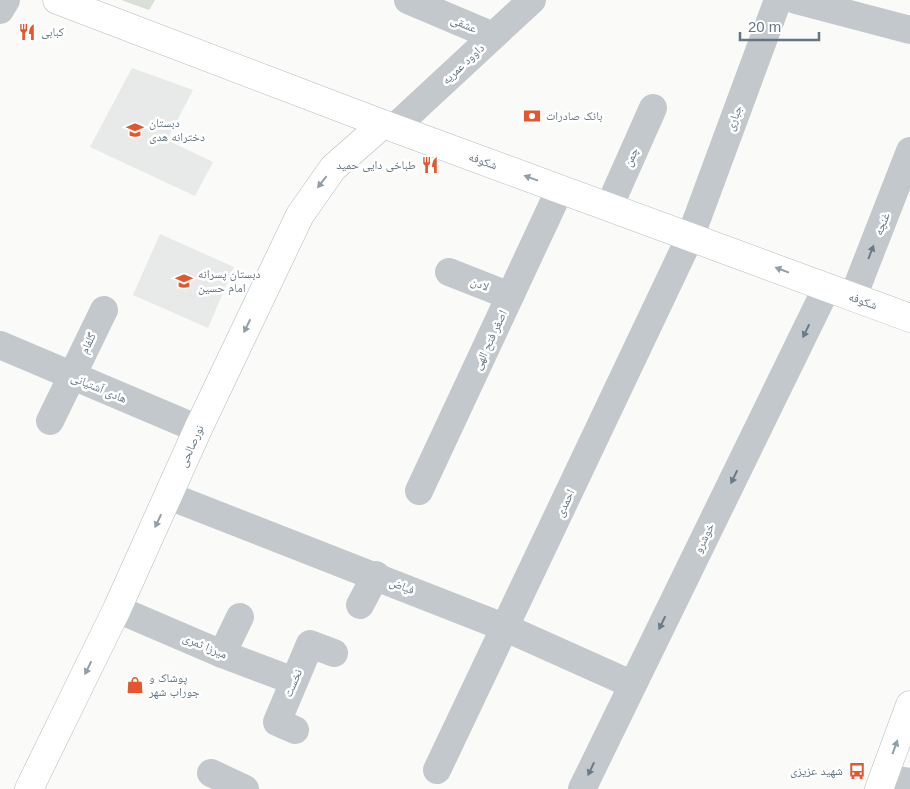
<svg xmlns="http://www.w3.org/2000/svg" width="910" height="789" viewBox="0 0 910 789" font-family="Helvetica,'Noto Naskh Arabic',sans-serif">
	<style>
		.built { fill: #e8e9e9 }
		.green { fill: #dadfd7 }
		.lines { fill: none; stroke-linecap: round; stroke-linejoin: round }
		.major-casing { stroke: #b5babe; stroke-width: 29 }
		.minor { stroke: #c3c8cc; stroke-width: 28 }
		.major { stroke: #fff; stroke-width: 28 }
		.oneway { fill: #939fa8 }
		.oneway2 { fill: #6a7a87 }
		.labels { text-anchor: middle; stroke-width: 5; stroke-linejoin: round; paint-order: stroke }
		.street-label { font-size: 12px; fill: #657683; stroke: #fff }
		.poi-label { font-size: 12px; fill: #657683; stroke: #fff; text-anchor: start }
	</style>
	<rect width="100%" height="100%" fill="#fafaf8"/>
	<g class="built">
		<polygon points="132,68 193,90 167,140 213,162 195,196 90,147"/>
		<polygon points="160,234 234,267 208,328 133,295"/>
	</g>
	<polygon class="green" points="121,0 155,0 149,10"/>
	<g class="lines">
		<g class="major-casing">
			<g id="major">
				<polyline points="57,0 383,124 910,318"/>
				<polyline points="29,789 117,609 198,429 300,215 333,168 383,124"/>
				<polyline points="879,789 910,705"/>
			</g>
		</g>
		<g class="minor">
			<polyline points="408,0 493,36"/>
			<polyline points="796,0 910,30"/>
			<polyline points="0,10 6,0"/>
			<polyline points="394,128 532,0"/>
			<polyline points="609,207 653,108"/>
			<polyline points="449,272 510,296"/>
			<polyline points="853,297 910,151"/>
			<polyline points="0,345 198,429"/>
			<polyline points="50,421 104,310"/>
			<polyline points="419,491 560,189"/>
			<polyline points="169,496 506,628 631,684"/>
			<polyline points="360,605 376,575"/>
			<polyline points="117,609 222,654 294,681"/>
			<polyline points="222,654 240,617"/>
			<polyline points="295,730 277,722 310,644 334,653"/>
			<polyline points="437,770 691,235 778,0"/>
			<polyline points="211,773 245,789"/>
			<polyline points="883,778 910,782"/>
			<polyline points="582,789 827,287"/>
		</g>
		<use href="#major" class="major"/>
	</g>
	<defs><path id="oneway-solid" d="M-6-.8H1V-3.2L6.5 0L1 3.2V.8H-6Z" transform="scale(1.25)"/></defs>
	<g class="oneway">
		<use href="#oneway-solid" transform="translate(531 178) rotate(-160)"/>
		<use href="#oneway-solid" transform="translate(322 182) rotate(128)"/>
		<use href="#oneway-solid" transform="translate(782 270) rotate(-159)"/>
		<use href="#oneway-solid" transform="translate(247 326) rotate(116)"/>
		<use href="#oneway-solid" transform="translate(158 521) rotate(115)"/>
		<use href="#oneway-solid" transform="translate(88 668) rotate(116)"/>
		<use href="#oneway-solid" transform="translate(895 747) rotate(-70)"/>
	</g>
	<g class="oneway2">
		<use href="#oneway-solid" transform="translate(871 252) rotate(-69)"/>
		<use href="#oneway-solid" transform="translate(806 331) rotate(116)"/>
		<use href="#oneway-solid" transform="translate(734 477) rotate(116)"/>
		<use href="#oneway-solid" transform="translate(662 623) rotate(116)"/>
		<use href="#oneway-solid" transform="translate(591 769) rotate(115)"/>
	</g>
	<defs>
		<g id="restaurant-bare" transform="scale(1.35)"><path d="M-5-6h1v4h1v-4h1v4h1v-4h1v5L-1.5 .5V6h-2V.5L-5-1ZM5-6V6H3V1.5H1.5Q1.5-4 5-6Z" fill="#e4572e" stroke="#fff" stroke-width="2.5" paint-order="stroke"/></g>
		<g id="bank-bare" transform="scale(1.35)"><path d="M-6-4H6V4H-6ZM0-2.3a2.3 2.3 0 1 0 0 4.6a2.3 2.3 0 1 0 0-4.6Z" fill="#e4572e" stroke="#fff" stroke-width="2.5" paint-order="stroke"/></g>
		<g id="school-bare" transform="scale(1.35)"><path d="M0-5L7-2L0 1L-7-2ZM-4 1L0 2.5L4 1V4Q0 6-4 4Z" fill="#e4572e" stroke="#fff" stroke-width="2.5" paint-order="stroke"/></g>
		<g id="shop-bare" transform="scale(1.35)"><path d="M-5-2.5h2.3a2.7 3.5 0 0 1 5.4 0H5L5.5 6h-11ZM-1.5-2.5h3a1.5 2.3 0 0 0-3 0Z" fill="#e4572e" stroke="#fff" stroke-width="2.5" paint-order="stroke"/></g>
		<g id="bus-bare" transform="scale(1.35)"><path d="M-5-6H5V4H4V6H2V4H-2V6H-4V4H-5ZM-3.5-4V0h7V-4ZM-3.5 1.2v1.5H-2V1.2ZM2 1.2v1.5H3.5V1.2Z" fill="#e4572e" stroke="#fff" stroke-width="2.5" paint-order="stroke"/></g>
	</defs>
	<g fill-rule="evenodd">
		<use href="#restaurant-bare" x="27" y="32"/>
		<use href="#bank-bare" x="532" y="116"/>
		<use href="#school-bare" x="135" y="130"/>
		<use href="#restaurant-bare" x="430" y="165"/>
		<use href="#school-bare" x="184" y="281"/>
		<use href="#shop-bare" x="135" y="685"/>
		<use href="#bus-bare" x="857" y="771"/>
	</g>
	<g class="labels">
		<g class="street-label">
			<text transform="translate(464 24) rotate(23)" y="4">عشقی</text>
			<text transform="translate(463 64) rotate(-43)" y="4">داوود عمریه</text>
			<text transform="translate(734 118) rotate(-70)" y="4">جباری</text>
			<text transform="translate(631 157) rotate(-66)" y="4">چمن</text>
			<text transform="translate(483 161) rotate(20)" y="4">شکوفه</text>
			<text transform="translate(882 224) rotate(-69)" y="4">غنچه</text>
			<text transform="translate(480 284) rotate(22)" y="4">لادن</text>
			<text transform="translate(863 301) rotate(20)" y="4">شکوفه</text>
			<text transform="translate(490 340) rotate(-65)" y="4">اصغر فتح الهی</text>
			<text transform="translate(88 343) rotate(-64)" y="4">گلفام</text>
			<text transform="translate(99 388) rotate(23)" y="4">هادی آشتیانی</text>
			<text transform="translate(191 446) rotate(-66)" y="4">نورصالحی</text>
			<text transform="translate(565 503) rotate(-65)" y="4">احمدی</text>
			<text transform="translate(704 538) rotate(-64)" y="4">خوشرو</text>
			<text transform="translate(402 586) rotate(22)" y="4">فیاض</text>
			<text transform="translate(205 646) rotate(23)" y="4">میرزا ثمری</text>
			<text transform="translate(293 683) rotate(-67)" y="4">نخست</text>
		</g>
		<g class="poi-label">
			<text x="41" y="36">کبابی</text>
			<text x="546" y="120">بانک صادرات</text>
			<text x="149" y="127">دبستان<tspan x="149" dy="14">دخترانه هدی</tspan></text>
			<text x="416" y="169" text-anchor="end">طباخی دایی حمید</text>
			<text x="198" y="278">دبستان پسرانه<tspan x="198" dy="14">امام حسین</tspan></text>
			<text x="149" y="682">پوشاک و<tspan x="149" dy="14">جوراب شهر</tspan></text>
			<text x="843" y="775" text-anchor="end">شهید عزیزی</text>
		</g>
	</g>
	<path d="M740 32v8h79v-8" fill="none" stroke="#657683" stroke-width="2.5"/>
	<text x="748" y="32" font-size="15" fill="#657683" stroke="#ffffff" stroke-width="4" paint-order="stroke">20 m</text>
</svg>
